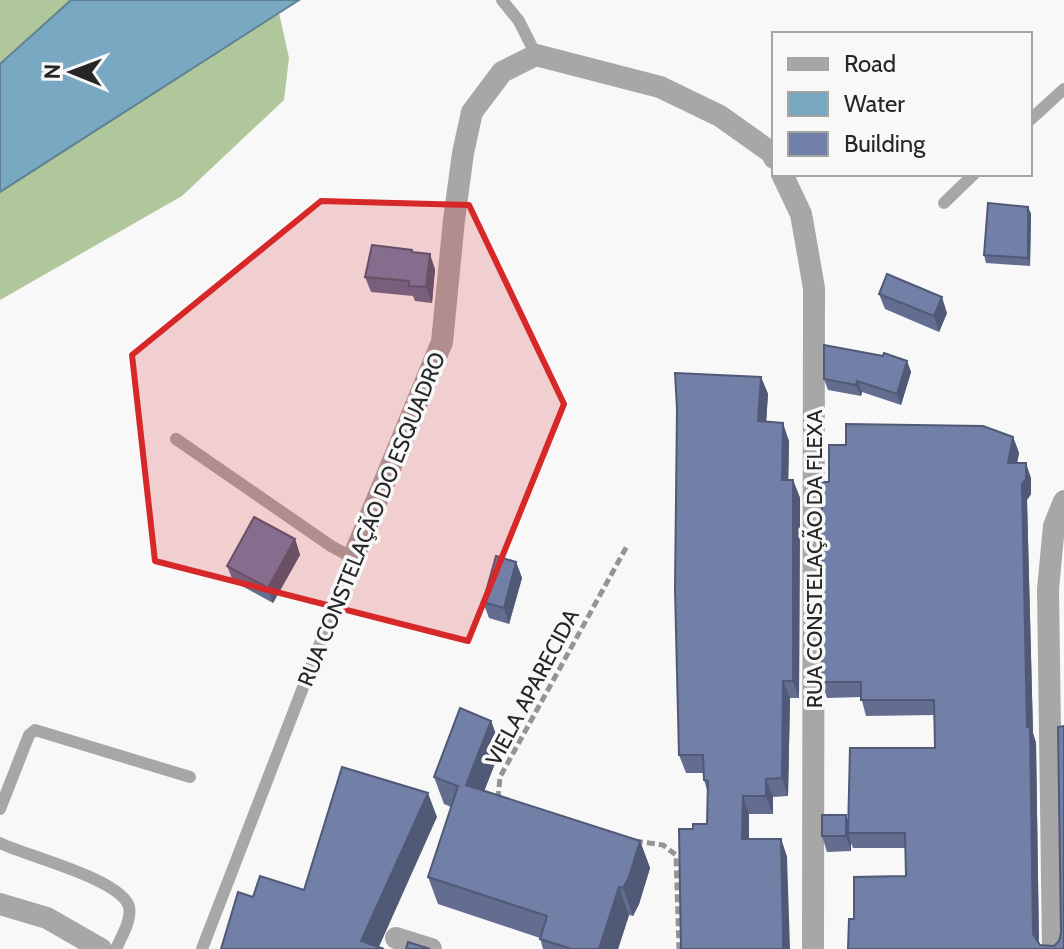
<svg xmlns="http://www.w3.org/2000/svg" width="1064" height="949" viewBox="0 0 1064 949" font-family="Cabin,sans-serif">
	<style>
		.forest { fill: #b0c69b }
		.water { fill: #79a8c3; stroke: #608194; stroke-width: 2 }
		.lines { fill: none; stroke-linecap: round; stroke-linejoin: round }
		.path { stroke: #949494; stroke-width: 5; stroke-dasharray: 8 4; stroke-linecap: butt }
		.service { stroke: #a8a7a7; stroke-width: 12 }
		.minor { stroke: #a8a7a7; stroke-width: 22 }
		.wall { fill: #626d90 }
		.shaded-wall { fill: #505975 }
		.building { fill: #727fa7; stroke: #505975; stroke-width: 2 }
		.marked { fill: #d62828; fill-opacity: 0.2; stroke: #d62828; stroke-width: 6; stroke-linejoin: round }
		.labels { text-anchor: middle; stroke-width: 7; stroke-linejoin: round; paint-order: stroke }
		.street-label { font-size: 22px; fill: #262626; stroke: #f8f8f9 }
	</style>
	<rect width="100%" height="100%" fill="#f8f8f9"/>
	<g class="forest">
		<polygon points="0,0 71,0 0,64"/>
		<polygon points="279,13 289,58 284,100 182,196 0,300 0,192"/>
	</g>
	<polygon class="water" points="71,0 299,0 0,192 0,64"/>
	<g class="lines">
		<g class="path">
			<polyline points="498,799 500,777 627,546"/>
			<polyline points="635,841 663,845 676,855 679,949"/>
		</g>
		<g class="service">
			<polyline points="502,0 519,21 536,55"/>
			<polyline points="1030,120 1064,89"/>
			<polyline points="944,203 974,174"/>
			<polyline points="176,439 331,546 353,558 202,949"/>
			<polyline points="0,809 29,735 35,730 190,777"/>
			<path d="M0,843C26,856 122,879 129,907C132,920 121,937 116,949"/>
		</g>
		<g class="minor">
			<polyline points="782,174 801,214 814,288 813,949"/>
			<polyline points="353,558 442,342 454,220 463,153 472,112 502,72 536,55 660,87 720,116 772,153 774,158"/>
			<polyline points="0,904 47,918 101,949"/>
			<polyline points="396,938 431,949"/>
			<polyline points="1053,949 1048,589 1054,526 1064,501"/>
		</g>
	</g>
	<g class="wall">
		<polygon points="1028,207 1031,214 1030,266 986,263 984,255"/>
		<polygon points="412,250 413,252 435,269 432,303 415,301 413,296 371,292 365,277"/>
		<polygon points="879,294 947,313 939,332 885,309"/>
		<polygon points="907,361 911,372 901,405 862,392 861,396 828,390 824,379"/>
		<polygon points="761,377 768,394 766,422 789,441 788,480 793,480 800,498 799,698 790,698 788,796 773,797 773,814 749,814 749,839 781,839 787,857 693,829 707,824 707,790 704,780 704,773 686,773 679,755"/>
		<polygon points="1013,437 1019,453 1017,463 1031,478 1031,494 1027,500 1033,733 1036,743 1039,944 1040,945 1064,949 854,919 906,876 905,848 853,848 851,843 851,851 827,852 822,836 846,815 848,821 935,748 935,715 866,716 861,697 827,698 822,682 829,482 846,445"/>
		<polygon points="295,539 300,555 273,603 233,581 227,566"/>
		<polygon points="516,562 522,578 509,624 489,618 483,602"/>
		<polygon points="491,721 501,748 484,791 640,841 650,868 639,904 633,916 629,915 618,949 543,949 540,938 438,904 428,877 451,807 444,804 434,777"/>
	</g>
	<g class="shaded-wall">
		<polygon points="1028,207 1031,214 1030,266 1028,258"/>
		<polygon points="430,254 435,269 432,303 426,287"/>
		<polygon points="942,297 947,313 939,332 934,316"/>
		<polygon points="907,361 911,372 901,405 897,394"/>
		<polygon points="761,377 768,394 765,439 758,421"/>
		<polygon points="857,381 862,392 861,396 856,385"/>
		<polygon points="783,423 789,441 788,498 782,480"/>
		<polygon points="1013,437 1019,453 1014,478 1008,463"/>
		<polygon points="1026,463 1031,478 1031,494 1027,500 1033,733 1036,743 1039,949 1033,934 1027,727 1022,484"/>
		<polygon points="793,480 800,498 799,698 793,681"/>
		<polygon points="295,539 300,555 273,603 268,588"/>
		<polygon points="516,562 522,578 509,624 504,608"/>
		<polygon points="783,681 790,698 788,796 782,778"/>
		<polygon points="491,721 501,748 476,812 466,785"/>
		<polygon points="766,779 773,797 773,814 766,796"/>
		<polygon points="428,793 437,817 378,949 361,941"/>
		<polygon points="743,796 749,814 749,857 742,839"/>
		<polygon points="846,815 852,831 848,833 851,843 851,851 846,836"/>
		<polygon points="781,839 787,857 790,949 783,949"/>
		<polygon points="640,841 650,868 639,904 633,916 623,888"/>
		<polygon points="619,887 629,915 618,949 599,949"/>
	</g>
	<g class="building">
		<polygon points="988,203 1028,207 1028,258 984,255"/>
		<polygon points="372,245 412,250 412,252 430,254 426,287 409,286 409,281 365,277"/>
		<polygon points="887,274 942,297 934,316 879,294"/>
		<polygon points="824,345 883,356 884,353 907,361 897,394 857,381 856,385 824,379"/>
		<polygon points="675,373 761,377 758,421 783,423 782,480 793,480 793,681 783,681 782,778 766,779 766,796 743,796 742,839 781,839 783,933 783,949 681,949 679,829 693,829 693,824 707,824 708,781 704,780 703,755 679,755 675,589 677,409"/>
		<polygon points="846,424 983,426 1013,437 1008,463 1026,463 1026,479 1022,484 1027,727 1030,727 1033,934 1040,945 1054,946 1059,941 1061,933 1058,727 1064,726 1064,949 848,949 849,919 854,919 854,877 906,876 905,833 848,833 850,748 935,748 934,700 861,700 861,682 822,682 822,482 829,482 829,445 846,445"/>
		<polygon points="254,517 295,539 268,588 227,566"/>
		<polygon points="496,556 516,562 504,608 483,602"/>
		<polygon points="460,708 491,721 466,785 640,841 629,877 623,888 619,887 599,949 572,949 540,939 547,916 428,877 458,786 434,777"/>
		<polygon points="342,767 428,793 361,941 384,949 221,949 238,892 253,897 260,876 304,890"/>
		<rect x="822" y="815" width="24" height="21"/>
		<polygon points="408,942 430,949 406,949"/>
	</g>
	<path class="marked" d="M321,201L469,205L564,404L468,641L155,561L132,355Z"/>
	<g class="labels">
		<g class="street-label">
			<text transform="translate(371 519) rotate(-68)" y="8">RUA CONSTELAÇÃO DO ESQUADRO</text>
			<text transform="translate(814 559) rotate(-90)" y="8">RUA CONSTELAÇÃO DA FLEXA</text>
			<text transform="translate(532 687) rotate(-62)" y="8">VIELA APARECIDA</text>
		</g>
	</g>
	<rect x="772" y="32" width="260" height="144" fill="#f8f8f9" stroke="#a4a4a5" stroke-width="2"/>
	<rect x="788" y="58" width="40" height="12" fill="#a8a7a7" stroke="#a4a4a5" stroke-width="2"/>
	<text x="844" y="72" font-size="24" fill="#262626">Road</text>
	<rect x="788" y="92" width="40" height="24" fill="#79a8c3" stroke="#a4a4a5" stroke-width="2"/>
	<text x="844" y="112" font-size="24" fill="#262626">Water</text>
	<rect x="788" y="132" width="40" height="24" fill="#727fa7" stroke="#a4a4a5" stroke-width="2"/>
	<text x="844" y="152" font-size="24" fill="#262626">Building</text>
	<g transform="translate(72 72) rotate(271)" stroke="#f8f8f9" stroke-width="6" paint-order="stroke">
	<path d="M0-6L14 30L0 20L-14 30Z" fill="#262626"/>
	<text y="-12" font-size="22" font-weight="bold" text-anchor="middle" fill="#262626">N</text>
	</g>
</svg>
